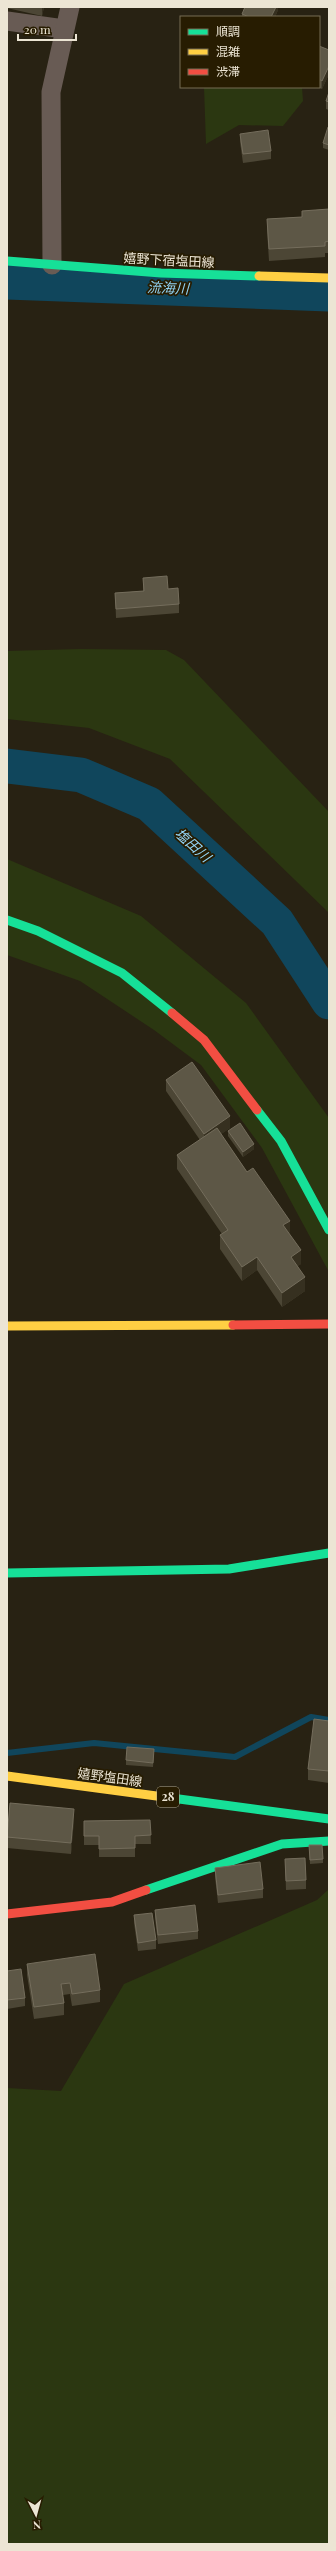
<svg xmlns="http://www.w3.org/2000/svg" width="336" height="2551" viewBox="0 0 336 2551" font-family="'Playfair Display','Noto Sans JP',serif">
	<style>
		.green { fill: #2b3711 }
		.lines { fill: none; stroke-linecap: round; stroke-linejoin: round }
		.stream { stroke: #10465c; stroke-width: 6 }
		.river { stroke: #10465c; stroke-width: 35 }
		.street { stroke: #685b54; stroke-width: 19 }
		.fast { stroke: #16e098; stroke-width: 9 }
		.slow { stroke: #ffcf43; stroke-width: 9 }
		.jam { stroke: #f24e42; stroke-width: 9 }
		.wall { fill: #4c4635 }
		.shaded-wall { fill: #363020 }
		.building { fill: #5d5746; stroke: #746d5c }
		.labels { text-anchor: middle; stroke-width: 3.5; stroke-linejoin: round; paint-order: stroke }
		.shield { fill: #271c01; stroke: #b1a995; stroke-width: 1 }
		.shield-label { font-size: 12px; font-weight: bold; fill: #ece5d4 }
		.street-label { font-size: 13px; fill: #ece5d4; stroke: #271c01 }
		.water-label { font-size: 14px; font-style: italic; fill: #93d4f6; stroke: #271c01 }
	</style>
	<rect width="100%" height="100%" fill="#282213"/>
	<g class="green">
		<polygon points="204,87 302,87 303,101 283,126 239,125 206,144"/>
		<polygon points="81,649 166,650 184,660 329,812 329,913 170,759 89,728 7,719 7,651"/>
		<polygon points="7,859 141,916 246,1003 329,1118 329,1272 262,1148 201,1065 154,1030 80,981 7,955"/>
		<polygon points="329,1889 329,2544 7,2544 7,2088 61,2091 124,1984 317,1900"/>
	</g>
	<g class="lines">
		<polyline class="stream" points="7,1753 94,1743 235,1757 311,1717 329,1720"/>
		<g class="river">
			<polyline points="7,282 329,294"/>
			<polyline points="7,766 81,775 149,804 277,922 329,1002"/>
		</g>
		<g class="street">
			<polyline points="7,21 64,29"/>
			<polyline points="52,265 51,92 70,7"/>
		</g>
		<g class="fast">
			<polyline points="7,261 161,273 259,276"/>
			<polyline points="7,920 38,931 122,973 172,1013"/>
			<polyline points="257,1110 281,1141 329,1230"/>
			<polyline points="7,1573 229,1569 329,1553"/>
			<polyline points="164,1797 329,1819"/>
			<polyline points="146,1890 282,1844 329,1841"/>
		</g>
		<g class="slow">
			<polyline points="259,276 329,278"/>
			<polyline points="7,1326 233,1325"/>
			<polyline points="7,1776 164,1797"/>
		</g>
		<g class="jam">
			<polyline points="172,1013 204,1040 257,1110"/>
			<polyline points="233,1325 329,1324"/>
			<polyline points="7,1914 112,1902 146,1890"/>
		</g>
	</g>
	<g class="wall">
		<polygon points="7,7 44,7 42,16 7,8"/>
		<polygon points="278,7 278,10 275,17 242,17 242,14"/>
		<polygon points="319,46 329,50 329,74 322,89 318,87 319,87"/>
		<polygon points="329,92 329,110 326,109 326,101"/>
		<polygon points="329,128 329,150 323,148 323,143"/>
		<polygon points="240,134 271,151 271,159 243,163 240,142"/>
		<polygon points="329,209 329,253 325,253 325,257 269,261 267,230 267,219 302,217 302,211"/>
		<polygon points="143,578 168,589 179,604 179,613 116,618 115,593 143,591"/>
		<polygon points="166,1080 230,1128 221,1134 289,1234 301,1264 297,1266 305,1291 282,1307 257,1270 242,1281 220,1249 220,1235 222,1234 177,1169 177,1155 200,1140 166,1091"/>
		<polygon points="228,1131 254,1149 243,1157 228,1136"/>
		<polygon points="329,1721 329,1783 308,1780 308,1769"/>
		<polygon points="154,1754 153,1767 126,1765 126,1760"/>
		<polygon points="74,1820 71,1854 7,1848 7,1835"/>
		<polygon points="150,1820 151,1844 135,1844 135,1857 99,1857 99,1845 84,1845 84,1821"/>
		<polygon points="309,1850 323,1859 323,1863 310,1864"/>
		<polygon points="285,1859 306,1880 306,1889 286,1890"/>
		<polygon points="215,1868 263,1889 263,1898 218,1903 215,1877"/>
		<polygon points="155,1910 198,1931 198,1939 158,1944 155,1918"/>
		<polygon points="134,1915 156,1940 156,1949 138,1951 134,1923"/>
		<polygon points="27,1964 100,1990 100,2002 72,2006 70,1994 63,1995 64,2003 64,2015 34,2019 27,1975"/>
		<polygon points="7,1971 25,1998 25,2006 7,2009"/>
	</g>
	<g class="shaded-wall">
		<polygon points="42,7 44,7 42,16"/>
		<polygon points="276,7 278,7 278,10 275,17 271,17"/>
		<polygon points="329,66 329,74 322,89 322,81"/>
		<polygon points="230,1116 230,1128 204,1146 204,1134"/>
		<polygon points="254,1144 254,1149 243,1157 243,1152"/>
		<polygon points="290,1221 290,1234 283,1225"/>
		<polygon points="301,1250 301,1264 291,1271 291,1257"/>
		<polygon points="257,1257 257,1270 242,1281 242,1267"/>
		<polygon points="305,1277 305,1291 282,1307 282,1293"/>
		<polygon points="74,1809 74,1820 71,1854 71,1843"/>
	</g>
	<g class="building">
		<polygon points="245,7 276,7 271,17 249,17 242,14"/>
		<polygon points="319,46 329,50 329,66 322,81 319,79"/>
		<polygon points="329,92 329,102 326,101"/>
		<polygon points="328,127 329,128 329,145 323,143"/>
		<polygon points="268,130 271,151 243,154 240,134"/>
		<polygon points="329,209 329,241 325,242 325,246 269,249 267,219 302,217 302,211"/>
		<polygon points="167,576 168,589 178,588 179,604 116,609 115,593 144,591 143,578"/>
		<polygon points="192,1062 230,1116 204,1134 166,1080"/>
		<polygon points="240,1123 254,1144 243,1152 228,1131"/>
		<polygon points="217,1128 247,1172 253,1168 290,1221 283,1225 301,1250 291,1257 305,1277 282,1293 257,1257 242,1267 220,1235 228,1230 177,1155"/>
		<polygon points="314,1719 329,1721 329,1771 308,1769"/>
		<polygon points="127,1747 154,1749 153,1763 126,1760"/>
		<polygon points="10,1803 74,1809 71,1843 7,1837"/>
		<polygon points="150,1820 151,1835 135,1836 135,1848 99,1849 99,1836 84,1836 84,1821"/>
		<polygon points="309,1845 322,1845 323,1859 310,1860"/>
		<polygon points="305,1858 306,1880 286,1881 285,1859"/>
		<polygon points="260,1862 263,1889 218,1895 215,1868"/>
		<polygon points="195,1905 198,1931 158,1935 155,1910"/>
		<polygon points="152,1913 156,1940 138,1943 134,1915"/>
		<polygon points="95,1954 100,1990 72,1994 70,1983 61,1984 64,2003 34,2007 27,1964"/>
		<polygon points="21,1969 25,1998 7,2000 7,1971"/>
	</g>
	<g class="labels">
		<rect class="shield" x="157" y="1787" width="22" height="20" rx="3"/>
		<g class="shield-label">
			<text x="168" y="1801">28</text>
		</g>
		<g class="street-label">
			<text transform="translate(169 260) rotate(3)" y="5">嬉野下宿塩田線</text>
			<text transform="translate(110 1777) rotate(8)" y="5">嬉野塩田線</text>
		</g>
		<g class="water-label">
			<text transform="translate(168 288) rotate(2)" y="5">流海川</text>
			<text transform="translate(193 845) rotate(42)" y="5">塩田川</text>
		</g>
	</g>
	<rect width="336" height="2551" fill="none" stroke="#ece5d4" stroke-width="16"/>
	<rect x="180" y="16" width="140" height="72" fill="#271c01" stroke="#766c55"/>
	<rect x="188" y="29" width="20" height="6" fill="#16e098" stroke="#766c55"/>
	<text x="216" y="36" font-size="12" fill="#ece5d4">順調</text>
	<rect x="188" y="49" width="20" height="6" fill="#ffcf43" stroke="#766c55"/>
	<text x="216" y="56" font-size="12" fill="#ece5d4">混雑</text>
	<rect x="188" y="69" width="20" height="6" fill="#f24e42" stroke="#766c55"/>
	<text x="216" y="76" font-size="12" fill="#ece5d4">渋滞</text>
	<g transform="translate(36 2515) rotate(174)" stroke="#271c01" stroke-width="3" paint-order="stroke">
	<path d="M0-3L7 15L0 10L-7 15Z" fill="#ece5d4"/>
	<text y="-6" font-size="11" font-weight="bold" text-anchor="middle" fill="#ece5d4">N</text>
	</g>
	<path d="M18 34v6h58v-6" fill="none" stroke="#ece5d4" stroke-width="2"/>
	<text x="24" y="34" font-size="12" fill="#ece5d4" stroke="#271c01" stroke-width="3" paint-order="stroke">20 m</text>
</svg>
